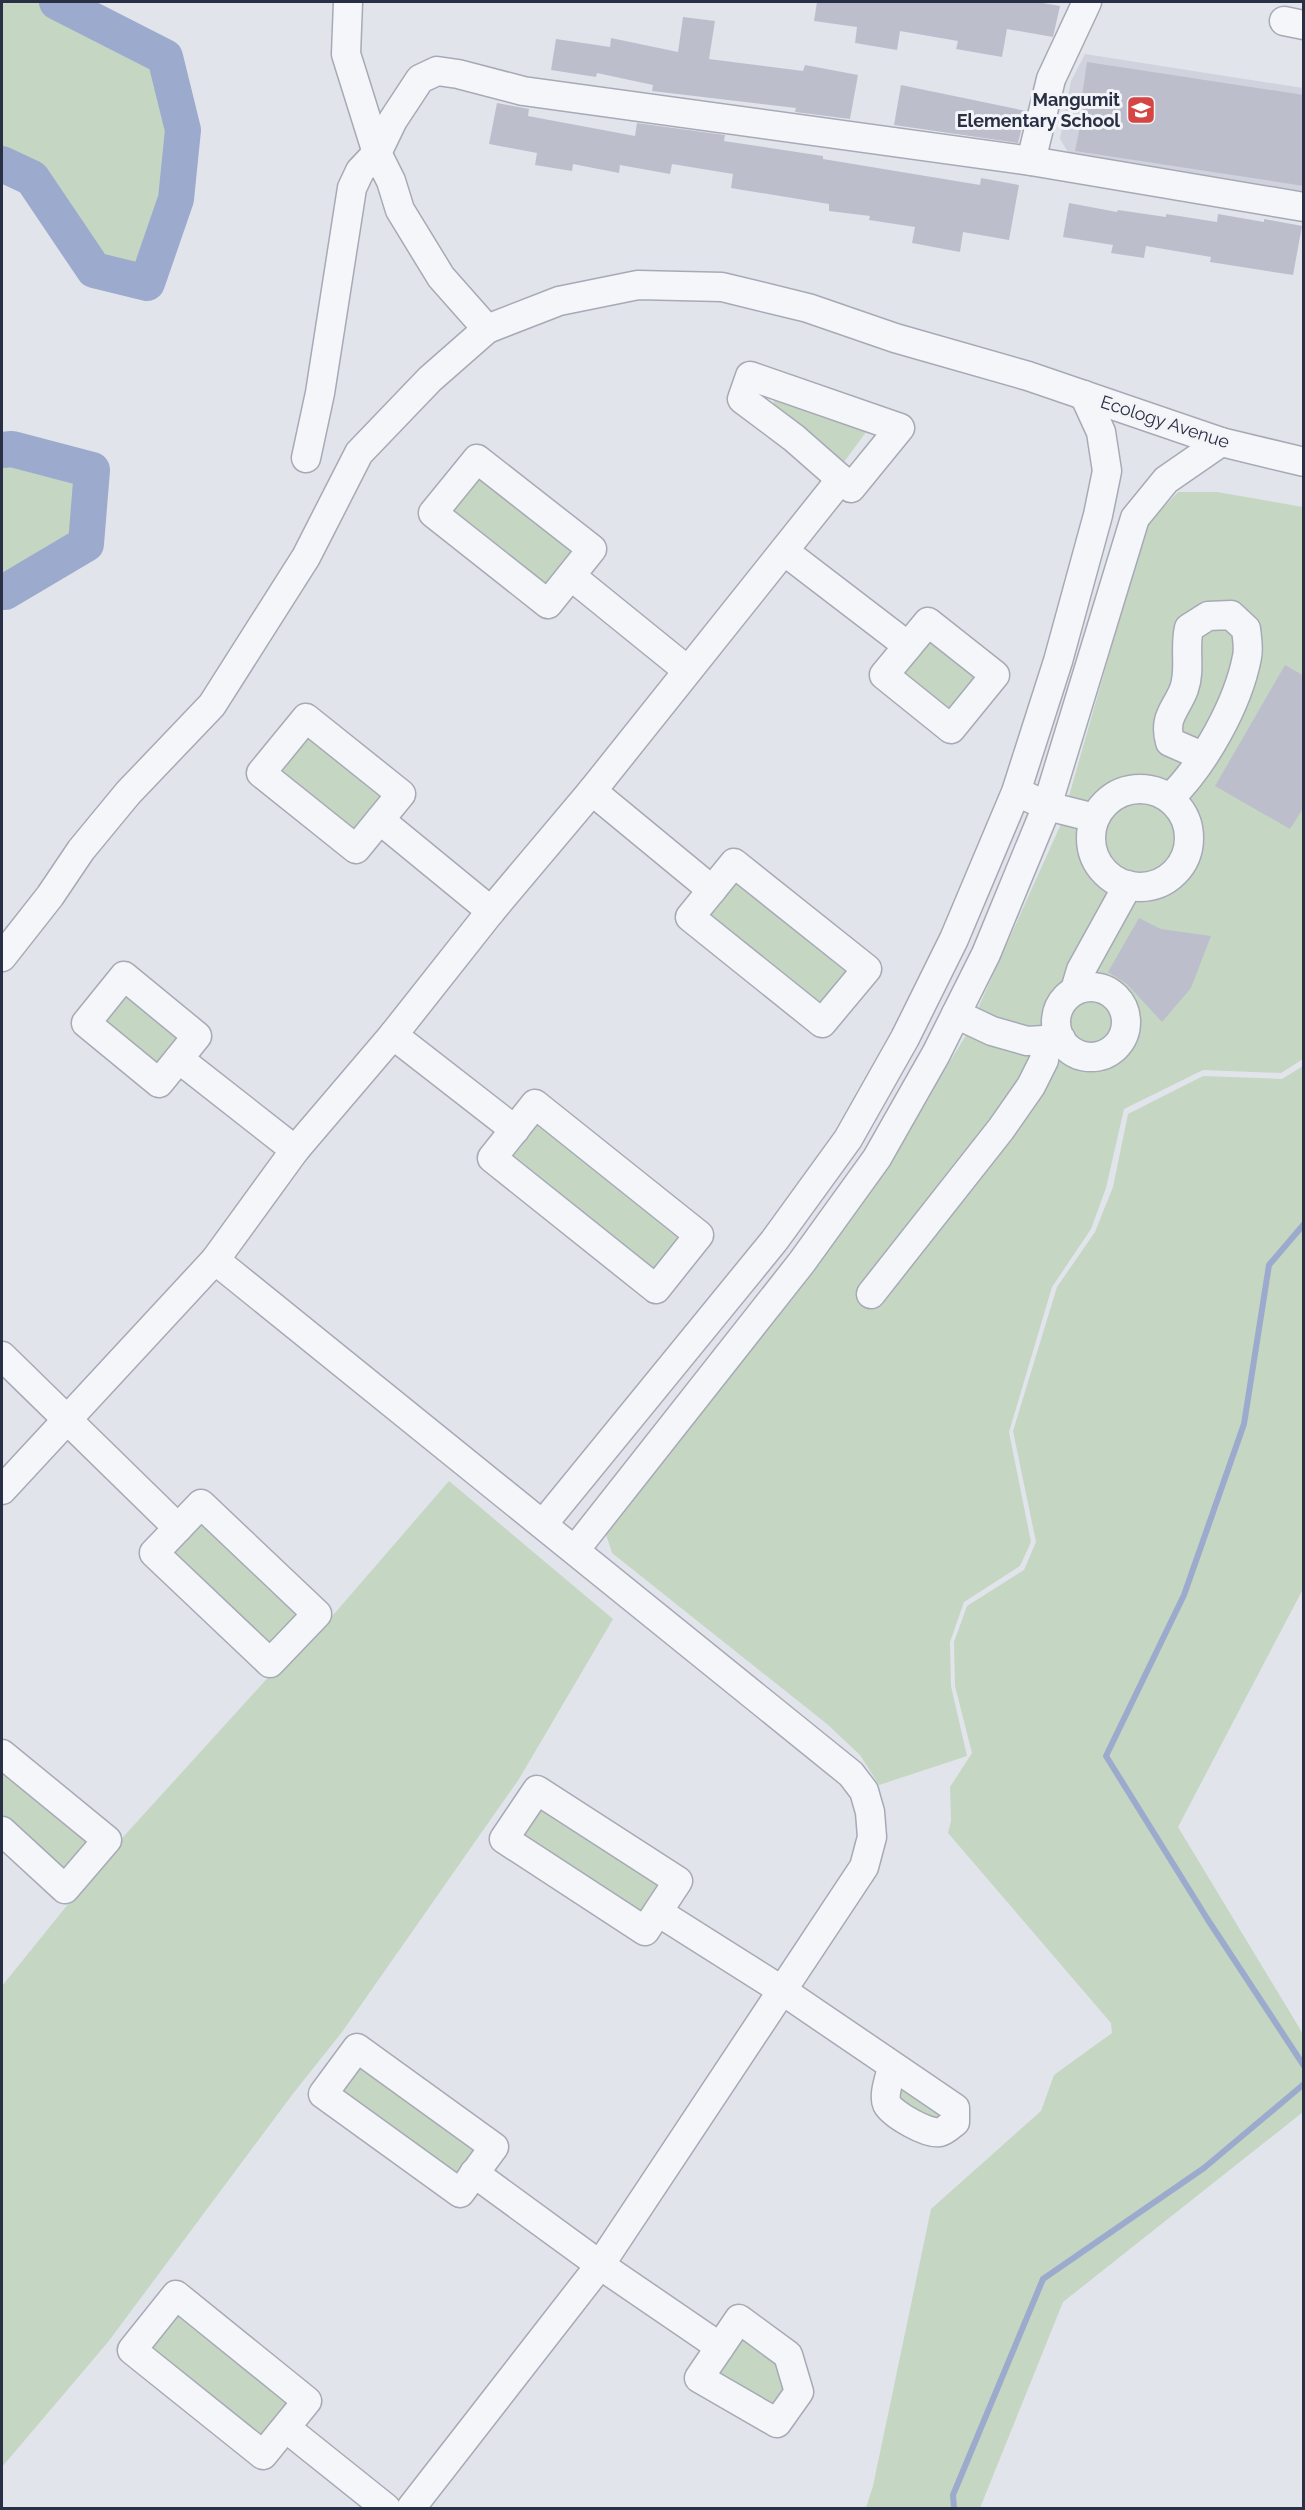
<svg xmlns="http://www.w3.org/2000/svg" width="1305" height="2510" viewBox="0 0 1305 2510" font-family="Raleway,sans-serif">
	<style>
		.built { fill: #d0d3dd }
		.green { fill: #c5d6c3 }
		.lines { fill: none; stroke-linecap: round; stroke-linejoin: round }
		.stream { stroke: #9cabcd; stroke-width: 6 }
		.river { stroke: #9cabcd; stroke-width: 36 }
		.building { fill: #bcbfcb }
		.minor-casing { stroke: #a7aab6; stroke-width: 31 }
		.minor { stroke: #f5f6f9; stroke-width: 28 }
		.labels { text-anchor: middle; stroke-width: 6; stroke-linejoin: round; paint-order: stroke }
		.poi-label { font-size: 18px; font-weight: bold; fill: #292f44; stroke: #f2f4f8; text-anchor: end }
		.street-label { font-size: 18px; fill: #292f44; stroke: #f2f4f8 }
	</style>
	<rect width="100%" height="100%" fill="#e2e4eb"/>
	<polygon class="built" points="1085,54 1303,88 1303,193 1071,157 1060,139 1071,81"/>
	<g class="green">
		<polygon points="2,2 57,2 165,57 183,130 176,199 147,283 94,270 32,178 2,164"/>
		<polygon points="776,394 869,428 841,466 771,411"/>
		<polygon points="12,449 92,470 86,544 5,592 2,592 2,450"/>
		<polygon points="480,473 574,548 545,585 450,509"/>
		<polygon points="1178,492 1217,492 1303,507 1303,1059 1281,1073 1203,1070 1124,1109 1106,1188 1091,1229 1052,1287 1009,1432 1031,1542 1020,1566 964,1602 950,1642 951,1686 967,1756 879,1785 860,1755 827,1724 612,1553 604,1528 872,1187 965,1037 1061,824 1146,526"/>
		<polygon points="929,631 985,675 952,717 895,673"/>
		<polygon points="309,732 390,797 356,838 275,773"/>
		<polygon points="735,877 855,969 824,1010 703,918"/>
		<polygon points="124,982 192,1035 160,1075 92,1022"/>
		<polygon points="1303,1066 1303,1589 1178,1827 1303,2034 1303,2112 1063,2302 980,2508 866,2508 873,2486 931,2209 1041,2111 1054,2075 1112,2033 1111,2023 948,1833 951,1821 950,1787 972,1753 955,1686 954,1642 967,1606 1024,1570 1036,1542 1013,1431 1057,1287 1095,1232 1113,1187 1128,1114 1203,1076 1282,1079"/>
		<polygon points="535,1114 689,1235 656,1281 499,1158"/>
		<polygon points="449,1481 613,1619 519,1779 342,2032 292,2095 108,2342 2,2467 2,1986 115,1846 273,1672 328,1621"/>
		<polygon points="202,1510 311,1614 270,1655 161,1552"/>
		<polygon points="2,1760 99,1839 65,1884 2,1825"/>
		<polygon points="538,1795 672,1882 644,1926 508,1838"/>
		<polygon points="358,2053 487,2148 459,2187 329,2093"/>
		<polygon points="895,2073 950,2110 941,2128 899,2109"/>
		<polygon points="176,2308 297,2401 264,2447 140,2349"/>
		<polygon points="741,2326 782,2359 793,2391 777,2416 705,2377"/>
	</g>
	<g class="lines">
		<g class="stream">
			<polyline points="1304,1224 1269,1265 1244,1424 1184,1595 1106,1756 1208,1920 1304,2066"/>
			<polyline points="954,2508 953,2495 1043,2279 1204,2168 1304,2084"/>
		</g>
		<g class="river">
			<polyline points="2,164 32,178 94,270 147,283 176,199 183,130 165,57 57,2"/>
			<polyline points="2,450 12,449 92,470 86,544 5,592 2,592"/>
		</g>
	</g>
	<g class="building">
		<polygon points="817,2 1037,2 1060,6 1053,37 1007,29 1002,57 956,49 958,41 900,31 897,50 855,43 857,27 814,21"/>
		<polygon points="683,17 715,21 709,59 803,71 805,65 858,75 850,119 795,112 796,108 652,91 653,85 597,73 596,77 551,70 556,39 610,47 611,38 678,52"/>
		<polygon points="1087,62 1304,95 1304,186 1075,151 1086,97 1082,96"/>
		<polygon points="901,85 1026,111 1018,143 894,125"/>
		<polygon points="497,103 529,109 528,116 635,136 637,123 725,135 724,141 823,156 823,159 980,185 981,178 1019,185 1009,240 963,232 960,252 912,243 915,227 869,220 870,216 829,211 829,204 731,188 733,174 672,164 670,174 620,165 619,173 573,164 572,171 535,165 537,153 489,144"/>
		<polygon points="1069,203 1117,212 1118,210 1166,217 1166,214 1217,222 1218,214 1264,222 1264,219 1302,226 1293,275 1210,262 1211,257 1146,246 1144,258 1111,253 1113,245 1063,237"/>
		<polygon points="1285,665 1304,676 1304,807 1290,829 1215,786"/>
		<polygon points="1139,918 1161,929 1211,936 1191,988 1162,1022 1127,984 1108,972"/>
	</g>
	<g class="lines">
		<g class="minor-casing">
			<g id="minor">
				<polyline points="348,2 346,54 377,153 391,181 400,210 441,277 487,329 559,301 638,285 722,287 808,308 895,338 1028,376 1221,442 1304,462"/>
				<polyline points="1284,21 1304,25"/>
				<polyline points="1031,161 1051,79 1087,2"/>
				<polygon points="750,376 900,428 851,488 794,438 742,399"/>
				<polyline points="306,458 320,393 352,188 360,171 377,153 393,120 420,79 437,71 458,74 523,91 1031,161 1304,207"/>
				<polygon points="477,459 592,549 548,604 433,513"/>
				<polyline points="784,551 908,646"/>
				<polyline points="571,576 687,670"/>
				<polygon points="928,622 995,675 951,729 884,675"/>
				<polygon points="306,718 401,794 356,849 261,773"/>
				<circle cx="1140" cy="838" r="49"/>
				<polyline points="592,791 712,890"/>
				<polyline points="1028,797 1047,806 1095,818"/>
				<path d="M1170,798C1204,765 1238,704 1247,657C1249,648 1247,638 1246,629L1231,615L1208,616L1189,628C1184,648 1191,670 1184,689C1176,710 1163,717 1170,742L1202,756"/>
				<polyline points="380,820 491,911"/>
				<polygon points="734,863 867,969 822,1023 690,917"/>
				<polyline points="2,957 50,896 81,850 128,793 212,705 306,557 359,453 430,379 487,329"/>
				<polygon points="124,976 197,1036 159,1083 86,1023"/>
				<circle cx="1091" cy="1022" r="35"/>
				<polyline points="1075,990 1081,970 1128,885"/>
				<polyline points="956,1014 992,1031 1027,1041 1061,1039"/>
				<polyline points="393,1035 515,1130"/>
				<polyline points="179,1059 295,1150"/>
				<polygon points="535,1104 699,1235 656,1289 492,1158"/>
				<polyline points="215,1260 851,1774 864,1791 870,1812 872,1837 864,1867 600,2265 411,2508"/>
				<polyline points="871,1294 1001,1129 1031,1086 1044,1060 1046,1040"/>
				<polyline points="2,1356 178,1528"/>
				<polyline points="2,1490 215,1260 295,1150 393,1035 491,911 592,791 841,479"/>
				<polygon points="201,1504 317,1614 270,1663 154,1553"/>
				<polyline points="543,1524 774,1241 848,1139 905,1038 954,939 1016,792 1058,661 1098,515 1107,471 1101,432 1084,395"/>
				<polyline points="575,1550 802,1262 877,1158 936,1054 986,954 1047,806 1135,518 1166,480 1221,442"/>
				<polyline points="2,1754 107,1840 65,1889 2,1831"/>
				<polygon points="537,1790 678,1881 645,1931 504,1839"/>
				<path d="M658,1912L783,1991L955,2108V2122C951,2125 945,2131 940,2132C928,2135 892,2114 887,2104C883,2095 890,2077 892,2067"/>
				<polygon points="357,2048 494,2147 460,2193 323,2094"/>
				<polyline points="474,2173 600,2265 720,2347"/>
				<polygon points="176,2295 307,2401 263,2455 132,2350"/>
				<polygon points="739,2319 788,2355 799,2392 777,2423 699,2378"/>
				<polyline points="286,2428 386,2508"/>
			</g>
		</g>
		<use href="#minor" class="minor"/>
	</g>
	<defs>
		<g id="school-square" transform="scale(1.5)"><rect x="-9" y="-9" width="18" height="18" rx="4" fill="#d54543" stroke="#f2f4f8"/><path d="M0-5L7-2L0 1L-7-2ZM-4 1L0 2.5L4 1V4Q0 6-4 4Z" fill="#fff"/></g>
	</defs>
	<g fill-rule="evenodd">
		<use href="#school-square" x="1141" y="110"/>
	</g>
	<g class="labels">
		<g class="poi-label">
			<text x="1120" y="106">Mangumit<tspan x="1120" dy="21">Elementary School</tspan></text>
		</g>
		<g class="street-label">
			<text transform="translate(1165 422) rotate(18)" y="6">Ecology Avenue</text>
		</g>
	</g>
	<rect width="1305" height="2510" fill="none" stroke="#292f44" stroke-width="6"/>
</svg>
